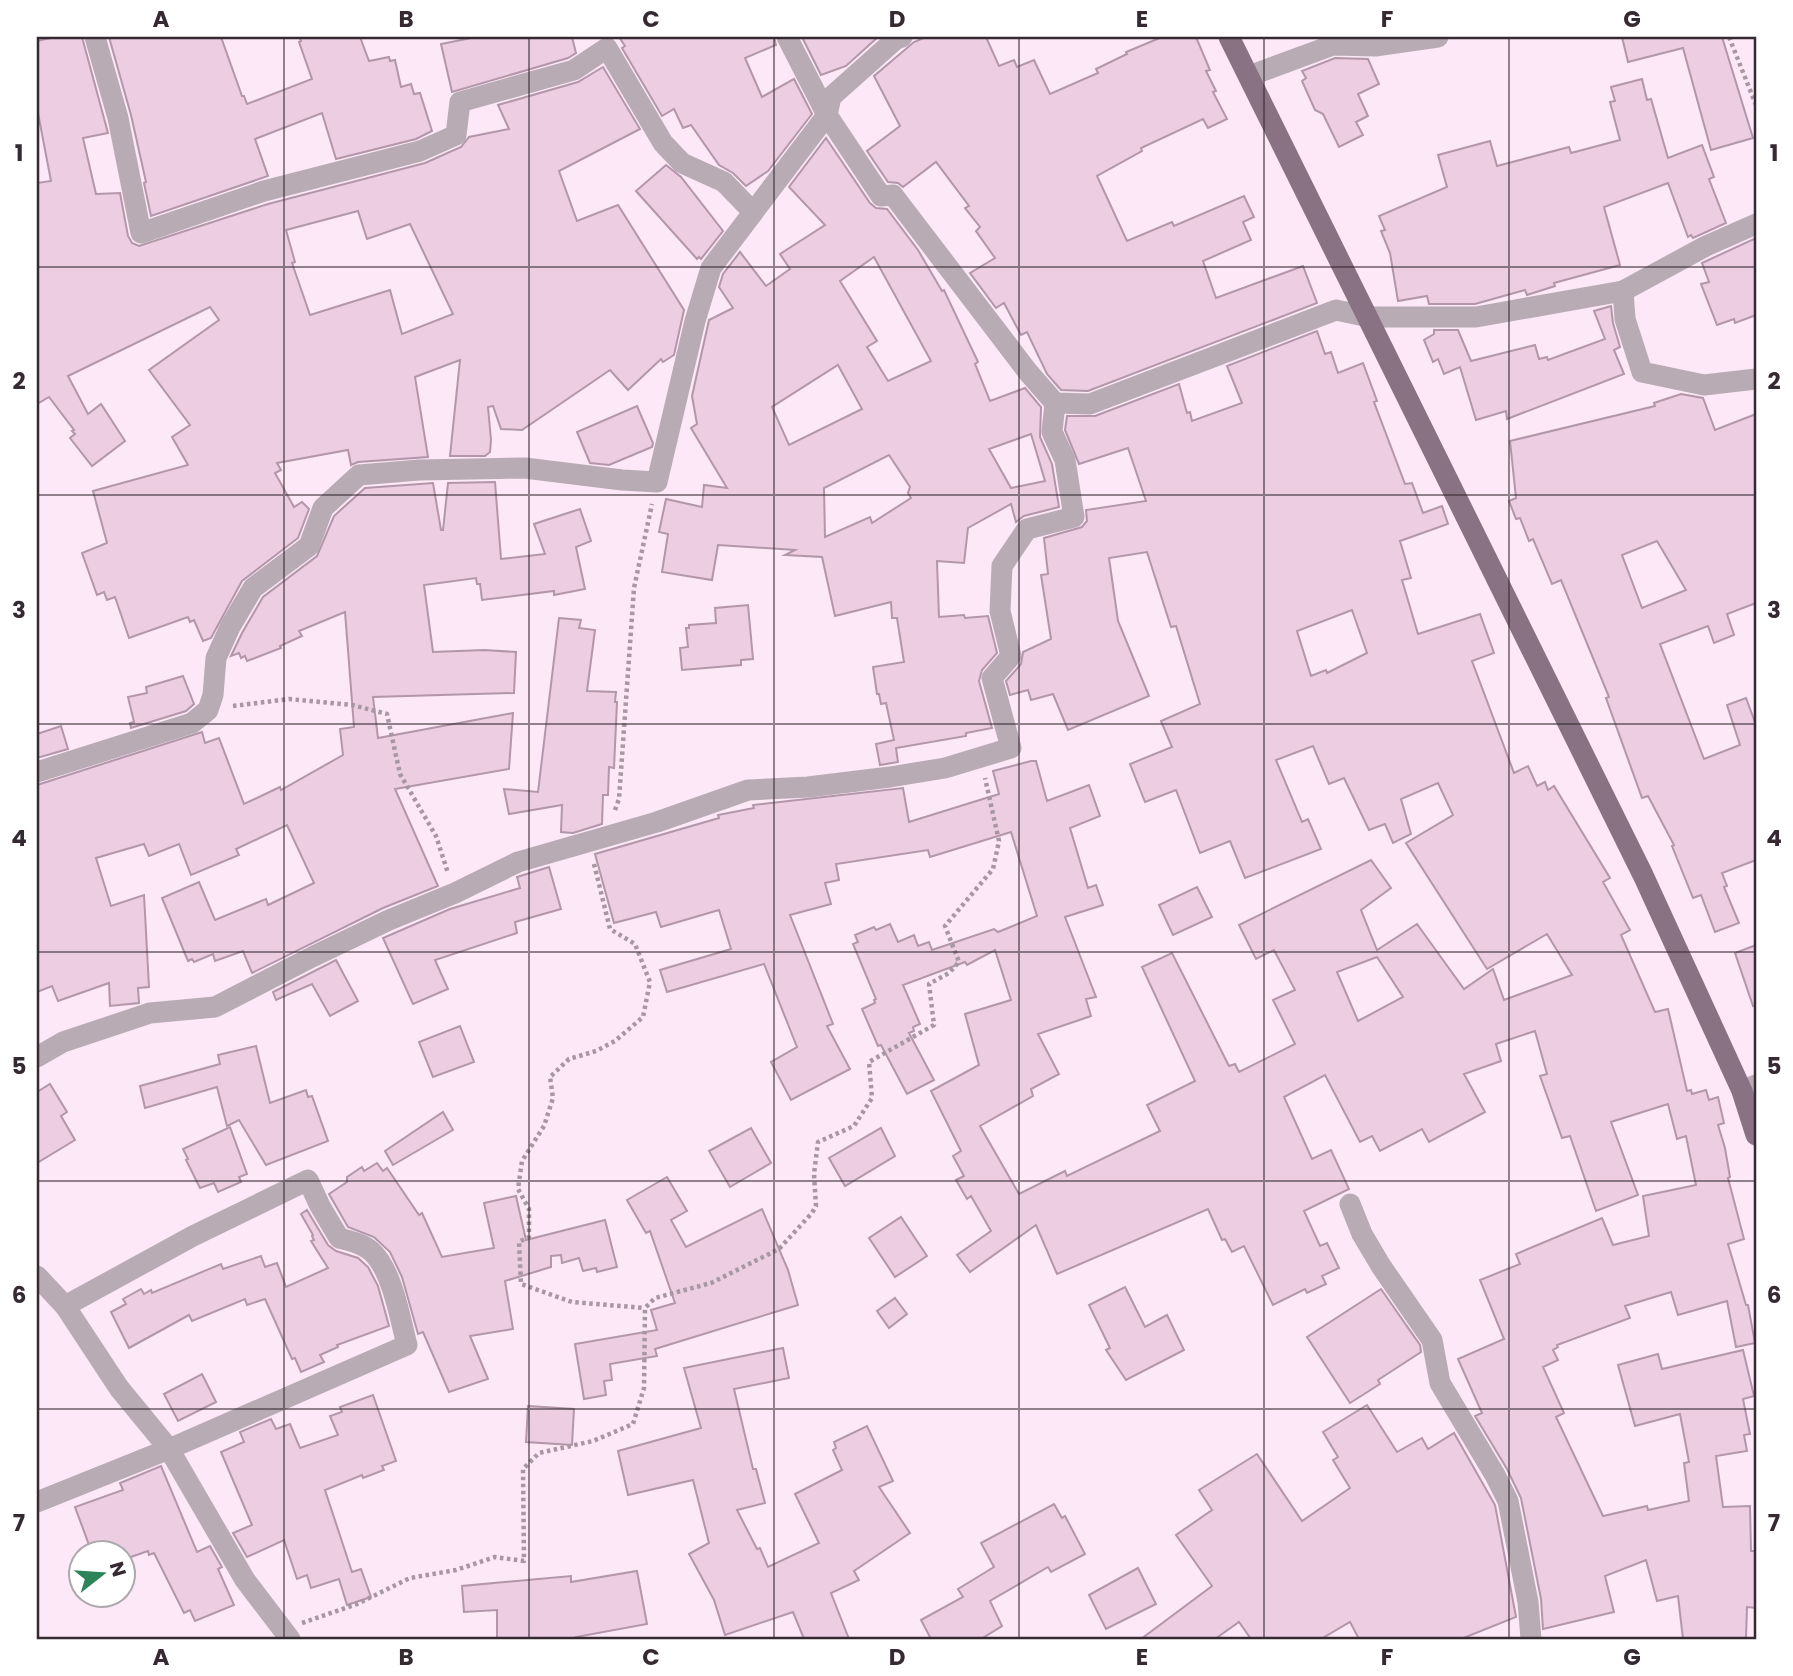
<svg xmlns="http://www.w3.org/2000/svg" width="1793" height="1676" viewBox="0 0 1793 1676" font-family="Poppins,sans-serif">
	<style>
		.building { fill: #eccde2; stroke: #b396aa; stroke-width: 2; fill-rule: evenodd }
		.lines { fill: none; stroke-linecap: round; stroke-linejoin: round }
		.path { stroke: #a797a2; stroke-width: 4.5; stroke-dasharray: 3.5 3.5; stroke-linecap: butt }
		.minor { stroke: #b8abb4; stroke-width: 21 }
		.major { stroke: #897283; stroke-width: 21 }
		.grid { fill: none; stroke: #352932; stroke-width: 2; stroke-opacity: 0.55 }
		.neatline { fill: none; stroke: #352932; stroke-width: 2.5 }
		.grid-label { font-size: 23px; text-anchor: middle; font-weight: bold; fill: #352932 }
	</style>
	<rect width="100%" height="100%" fill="#fce8f6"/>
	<g class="building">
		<path d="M55,37H82L108,133L83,138L96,194L120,193L128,236L132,243L139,246L268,204L425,163L461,147L469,137L509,129L498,105L578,82L603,67L640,129L559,171L577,221L618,205L684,310L674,355L663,362L661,359L628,390L610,370L522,430L501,429L493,406L488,407L491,440L490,452L485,456H450L460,360L415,377L428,457L358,462L351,465L348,450L277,463L281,470L275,473L294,507L302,502L309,509L298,538L242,581L211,638L203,641L194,620L190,622L188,617L129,638L115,597L107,600L104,592L97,595L82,553L107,543L93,491L188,465L172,437L190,425L149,370L219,320L210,307L68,376L88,414L101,404L125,441L92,466L70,438L75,434L72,431L74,430L49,397L37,404V183L51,181L37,108V41ZM358,211L367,239L410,224L453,314L402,334L390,290L310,315L292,263L295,262L286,230Z"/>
		<polygon points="109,37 221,37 242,96 244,96 247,104 312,79 299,42 301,41 299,37 360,37 369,61 389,57 390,61 395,60 401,87 411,84 414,94 420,93 432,131 416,139 336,159 322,113 255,139 268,176 151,216 144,183 146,182 131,115"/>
		<polygon points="476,37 572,37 576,53 568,58 452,92 441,44"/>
		<polygon points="619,37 774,37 776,45 745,58 762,97 794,79 812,114 768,171 746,186 733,173 719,165 691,125 683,128 674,109 662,116 622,48 625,46"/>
		<polygon points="802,37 878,37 846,66 821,75"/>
		<polygon points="926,37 986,37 999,66 1014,60 1017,67 1034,60 1050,94 1098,73 1096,69 1127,54 1126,52 1162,37 1196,37 1210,70 1206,71 1216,91 1213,92 1227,119 1208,128 1203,119 1141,148 1142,151 1097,176 1127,241 1172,222 1174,226 1244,196 1254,217 1243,222 1251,240 1203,261 1216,298 1303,266 1317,303 1088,391 1061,390 1047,374 1027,332 1021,335 1004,303 996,308 970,273 995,258 976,231 980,227 965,208 969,206 936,162 903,187 898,183 888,182 867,151 900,126 874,76 914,42"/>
		<polygon points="1622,37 1722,37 1753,138 1711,150 1683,48 1628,62"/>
		<polygon points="1335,58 1368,59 1379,84 1358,94 1368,116 1356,122 1363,135 1339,147 1323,114 1315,110 1302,81 1306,78 1302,71"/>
		<polygon points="1642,79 1647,100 1651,99 1668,158 1702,145 1714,177 1709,179 1726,223 1693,238 1691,235 1688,237 1668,183 1604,207 1620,265 1554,283 1555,286 1527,295 1525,290 1475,304 1429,304 1427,296 1398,301 1390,253 1381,231 1385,230 1379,216 1447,187 1438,155 1490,141 1497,166 1569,147 1571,153 1620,140 1610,102 1615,101 1611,87"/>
		<path d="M826,138L870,203L876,208L887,209L918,250L942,291L944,290L978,362L975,364L990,401L1025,388L1041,407L1040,437L1052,464L1059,507L1024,516L1016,522L1011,504L968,528L964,563L937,561L939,617L964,615L965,618L988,616L997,653L982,670L979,681L992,728L966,733V736L896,748L898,762L880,765L876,744L894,740L886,703L881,704L879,694H877L873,667L904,662L897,618H892L891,602L835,616L822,557L785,555L795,550L718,545L712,580L662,572L668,534L659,532L666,499L702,507L704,485L727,488L691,428L697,424L692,396L709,320L733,308L719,287L723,274L740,252L766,286L790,269L780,254L825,225L789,187ZM874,257L931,361L888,381L867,347L877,341L840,281ZM838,365L862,409L789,445L772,407ZM1031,434L1045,481L1011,488L989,449ZM889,455L910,487L908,493L911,498L872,523L870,517L825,537L824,488Z"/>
		<polygon points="666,165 681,177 723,231 701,259 699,257 697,259 636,191"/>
		<polygon points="1756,238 1756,315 1735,323 1734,319 1717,325 1701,284 1709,282 1702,263"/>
		<polygon points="1611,306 1613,323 1620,347 1614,350 1624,374 1507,419 1506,411 1476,420 1460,367 1444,374 1438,359 1433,362 1424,340 1434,334 1434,330 1458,330 1471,361 1535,345 1539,359 1547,357 1548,360 1605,339 1594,311"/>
		<path d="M1317,331L1325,354L1331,352L1338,373L1363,363L1377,401L1374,402L1405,484L1412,483L1423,513L1442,506L1448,524L1400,541L1411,578L1402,580L1418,634L1480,614L1494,653L1472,661L1514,773L1528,766L1537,786L1545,782L1548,790L1554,786L1610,878L1603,882L1630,930L1621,935L1655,1012L1668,1009L1687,1091L1691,1090L1692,1094L1706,1090L1709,1100L1718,1097L1724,1123L1718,1125L1725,1148L1730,1177L1728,1178L1744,1239L1728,1244L1746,1305H1748L1755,1343L1736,1347L1727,1301L1678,1315L1671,1292L1625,1306L1630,1318L1557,1345L1558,1347L1553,1350L1558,1360L1543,1367L1564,1413L1556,1417L1603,1516L1647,1506L1648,1510L1689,1501L1684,1463L1689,1462L1680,1414L1635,1426L1618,1365L1658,1354L1662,1369L1743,1350L1754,1396L1743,1399L1750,1434L1744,1435L1747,1451L1716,1456L1723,1507L1750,1506L1751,1551H1756V1608L1747,1607L1746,1639H1683L1678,1596L1657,1601L1646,1560L1605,1576L1614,1612L1543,1629L1541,1599L1521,1498L1507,1469L1475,1416L1482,1413L1458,1359L1504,1339L1480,1280L1520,1264L1516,1254L1602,1218L1613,1245L1649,1236L1643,1196L1696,1185L1686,1136L1677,1139L1668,1104L1611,1122L1638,1195L1596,1211L1570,1136L1562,1138L1540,1076L1547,1074L1535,1031L1496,1044L1501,1061L1464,1074L1485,1112L1429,1142L1422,1129L1380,1151L1372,1136L1360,1142L1325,1075L1284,1097L1312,1159L1331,1150L1349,1189L1304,1211L1320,1246L1327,1243L1339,1268L1322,1276L1326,1284L1307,1293L1305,1289L1273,1305L1244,1246L1232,1252L1225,1239L1222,1240L1208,1209L1057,1274L1036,1225L970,1272L957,1255L991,1231L971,1196L967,1199L956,1180L964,1176L953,1156L961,1151L931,1091L979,1065L965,1014L1011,1000L995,950L967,965L965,962L903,985L920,1024L913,1027L914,1031L909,1033L934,1080L907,1094L881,1045L878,1046L862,1009L875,1003L874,1000L876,999L853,944L858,942L855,935L874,927L876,930L890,924L898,942L914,935L918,946L929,942L932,950L994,929L998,932L1037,916L1011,832L930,857L928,850L836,864L839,880L825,883L831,904L790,915L833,1024L827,1026L850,1069L791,1100L771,1062L797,1047L764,964L667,992L660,970L731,949L719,910L661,927L656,912L614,923L595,854L719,818L718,815L754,808L753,805L903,788L909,822L999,794L993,771L1031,761H1036L1047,801L1089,785L1100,816L1070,828L1088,888L1096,885L1103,905L1065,917L1096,997L1086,999L1091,1016L1038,1034L1059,1074L1031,1089L1033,1096L980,1126L1019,1194L1065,1171L1067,1176L1160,1131L1147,1105L1195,1081L1142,967L1172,953L1229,1066L1235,1064L1239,1072L1295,1044L1273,1000L1295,990L1274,950L1256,959L1239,925L1371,860L1391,888L1361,910L1377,950L1417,924L1464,989L1493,969L1504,1000L1572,975L1547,934L1487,969L1406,843L1453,815L1438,783L1401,799L1411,834L1393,843L1385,824L1369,830L1344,778L1329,784L1313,746L1276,760L1302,822L1308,819L1321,849L1245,878L1230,841L1200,853L1176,790L1145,802L1130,764L1172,747L1161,721L1200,704L1176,626L1171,627L1147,552L1109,558L1118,621L1149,696L1068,730L1053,694L1031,700L1028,690L1010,695L1006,681L1021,664L1023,652L1051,639L1041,575L1048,574L1044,538L1082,527L1087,521L1086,510L1146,501L1128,448L1079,464L1065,430L1067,416H1095L1179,384L1187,413L1190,412L1192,421L1242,403L1227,366ZM1352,610L1367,653L1327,673L1326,670L1311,676L1297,631ZM1377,957L1403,997L1358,1021L1337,972Z"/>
		<path d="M1681,394L1703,398L1715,430L1756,414V603L1727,614L1734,635L1714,643L1708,626L1660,644L1704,759L1740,745L1727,705L1746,698L1756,725V860L1722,873L1727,886L1724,887L1739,923L1715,932L1701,895L1693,898L1672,846L1674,845L1648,796L1642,798L1606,698L1609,697L1561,580L1552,584L1533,539L1529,541L1520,518L1516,519L1509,501L1516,498L1510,441L1655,406L1654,403ZM1657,541L1686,590L1642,608L1622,555Z"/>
		<polygon points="637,406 653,443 652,447 609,465 590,463 577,432"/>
		<polygon points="495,482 501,559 545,554 534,524 580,509 591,541 576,547 585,589 554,595 554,591 482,600 480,584 477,584 476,578 424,585 433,652 484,650 516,652 514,693 373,697 378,738 513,713 509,769 395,789 438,886 383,908 252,973 243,951 215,961 213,954 194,962 192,959 188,961 162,898 199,882 215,920 266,899 268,905 314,883 287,825 236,849 239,855 191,875 179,844 149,856 144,844 96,858 111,906 144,895 149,987 138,988 139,1003 110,1006 109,983 58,1001 52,986 37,992 37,785 202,732 205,743 219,738 244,804 280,787 281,790 343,755 340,729 354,727 345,612 299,631 302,636 280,646 281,648 247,661 245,656 241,658 239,653 231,656 242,633 263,597 317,556 334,516 365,488 433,483 441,530 443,530 448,483"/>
		<polygon points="748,605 753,659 741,660 741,665 682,670 680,648 688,647 686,628 689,628 689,625 716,623 715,608"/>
		<polygon points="559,618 581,620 579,628 595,630 587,691 616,692 615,702 617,702 614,768 609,767 608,795 603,795 602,824 573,833 561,832 562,805 509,814 504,789 538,792"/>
		<polygon points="183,676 194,704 186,711 131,728 130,723 134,722 128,697 147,693 146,687"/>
		<polygon points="61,726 68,749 37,758 37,734"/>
		<polygon points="549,867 561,909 515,922 517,933 435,960 448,989 413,1004 383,938 450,909 520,888 517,877"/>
		<polygon points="1197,887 1212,917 1173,935 1159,905"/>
		<polygon points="1756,945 1756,1005 1753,1006 1735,953"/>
		<polygon points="336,960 358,1001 330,1016 312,984 276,1000 273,992"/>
		<polygon points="460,1026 474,1062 433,1077 419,1042"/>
		<polygon points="256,1046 270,1103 306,1090 308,1097 312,1096 328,1141 266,1165 239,1120 227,1126 217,1087 145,1108 140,1086 220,1064 218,1055"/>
		<polygon points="50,1084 67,1112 61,1116 75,1140 37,1163 37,1092"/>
		<polygon points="443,1112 453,1130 393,1165 385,1151"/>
		<polygon points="230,1127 247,1174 239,1177 241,1182 218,1192 214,1183 200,1188 186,1160 188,1159 183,1149"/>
		<polygon points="751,1128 771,1163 730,1187 709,1151"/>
		<polygon points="881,1128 895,1156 845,1186 829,1158"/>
		<polygon points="377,1163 383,1171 387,1168 419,1215 422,1213 442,1257 494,1248 484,1203 516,1196 526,1240 605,1220 617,1267 597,1272 596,1268 583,1271 579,1258 562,1263 561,1255 551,1256 551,1267 505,1281 513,1329 470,1336 488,1379 449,1392 423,1332 418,1334 402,1277 390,1252 374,1237 348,1227 329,1194 347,1182 347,1177 362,1167 364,1171"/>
		<polygon points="667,1177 687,1211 671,1220 686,1247 762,1209 788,1270 798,1305 655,1349 657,1356 610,1364 612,1380 604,1381 606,1395 584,1399 575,1344 657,1330 651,1310 675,1303 650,1231 646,1233 627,1200"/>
		<polygon points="307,1210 328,1245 336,1251 358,1258 368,1267 378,1286 389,1326 337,1345 338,1347 320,1355 324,1362 301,1372 295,1358 292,1359 265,1299 247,1305 245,1299 192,1321 189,1315 129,1348 111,1312 126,1304 123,1299 141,1289 144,1294 151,1290 152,1293 221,1264 223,1269 261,1256 265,1267 277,1263 286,1287 328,1268 311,1241 314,1240 312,1236 313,1235 301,1214"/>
		<polygon points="901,1217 927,1256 895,1277 869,1238"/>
		<polygon points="1125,1287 1145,1327 1167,1315 1184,1350 1126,1380 1106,1350 1110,1348 1089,1305"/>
		<polygon points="1381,1289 1420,1345 1421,1352 1378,1380 1380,1384 1350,1403 1307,1337"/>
		<polygon points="895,1298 907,1314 889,1328 877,1311"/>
		<polygon points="783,1348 789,1378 734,1389 753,1469 756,1469 765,1503 737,1510 757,1549 760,1548 768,1567 819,1543 795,1494 842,1470 833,1450 836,1448 834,1442 867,1426 893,1481 879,1487 910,1533 854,1571 859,1580 831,1593 849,1639 804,1639 793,1612 725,1635 714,1600 689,1554 709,1543 693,1480 628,1495 618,1451 701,1428 684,1368"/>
		<polygon points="202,1374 216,1402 178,1421 164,1394"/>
		<polygon points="373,1395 396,1461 382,1466 384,1470 363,1478 362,1475 325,1490 352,1572 361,1569 371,1597 347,1605 339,1579 311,1588 307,1575 297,1579 284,1540 247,1557 233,1533 252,1525 221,1452 244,1442 240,1432 271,1419 276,1429 290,1424 300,1448 338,1435 330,1416 342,1412 340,1407"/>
		<polygon points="1367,1405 1397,1452 1422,1438 1428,1449 1454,1433 1495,1505 1516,1617 1461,1639 1359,1639 1350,1622 1321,1639 1251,1639 1239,1622 1215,1639 1141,1639 1212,1586 1176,1535 1212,1510 1199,1490 1257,1454 1302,1521 1350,1488 1333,1460 1338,1457 1323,1432"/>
		<polygon points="528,1406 574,1409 572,1445 526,1442"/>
		<polygon points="161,1466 197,1552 210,1546 222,1567 218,1569 234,1605 195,1621 190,1610 184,1613 154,1553 149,1555 148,1551 122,1560 122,1553 92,1553 75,1507 123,1490 120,1483"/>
		<polygon points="1054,1504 1062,1518 1065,1516 1085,1554 1051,1572 1048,1567 990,1601 1002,1626 981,1639 931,1639 921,1620 963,1597 958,1589 994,1567 981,1543"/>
		<polygon points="1138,1568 1156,1604 1106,1629 1089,1595"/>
		<polygon points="637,1571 647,1624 576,1637 576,1639 497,1639 497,1610 464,1612 462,1586 571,1576 571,1582"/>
	</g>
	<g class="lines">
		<g class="path">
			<polyline points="1729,37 1756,105"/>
			<polyline points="233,706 289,699 352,705 387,714 400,774 436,836 448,873"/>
			<polyline points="615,810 619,799 634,588 652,504"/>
			<polyline points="594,864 610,929 635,944 650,982 643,1017 615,1041 596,1051 569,1059 550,1077 553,1098 544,1126 522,1161 518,1189 529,1209 529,1237 519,1242 521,1284 572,1302 645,1308"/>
			<polyline points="302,1623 357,1604 410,1578 456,1570 495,1557 524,1561 523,1469 539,1453 593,1441 633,1424 644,1388 645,1308 655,1298 711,1283 779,1249 812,1213 816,1206 814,1174 818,1142 854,1126 872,1098 869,1062 934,1025 929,984 949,973 959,962 945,926 993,869 999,841 985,778"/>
		</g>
		<g class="minor">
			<polyline points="95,37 118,118 141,233 264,191 420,151 456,135 460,102 574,70 607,48 663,143 682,163 724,182 753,212"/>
			<polyline points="787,37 827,115 881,196 893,195 1028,372 1055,403 1090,404 1336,310 1369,317 1476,317 1623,291 1706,246 1756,224"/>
			<polyline points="1249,76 1333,45 1375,46 1438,37"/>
			<polyline points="1623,291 1625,319 1642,372 1704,385 1756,379"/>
			<polyline points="37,772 192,723 208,710 213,695 216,658 230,627 253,588 309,546 323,508 359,475 419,470 525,468 622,480 657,482 695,321 711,268 827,115 831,97 896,39 902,37"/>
			<polyline points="37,1057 63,1042 150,1013 215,1007 312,957 389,920 455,893 518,862 657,822 748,790 808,787 890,777 945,768 1011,748 992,678 1011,656 1000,611 1002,566 1027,529 1074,517 1065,460 1052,432 1055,403"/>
			<polyline points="1742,1091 1756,1085"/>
			<polyline points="1350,1204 1362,1234 1381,1266 1432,1340 1440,1383 1495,1475 1508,1501 1528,1602 1531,1639"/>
			<polyline points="37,1276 65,1306 119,1388 169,1449 245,1580 290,1639"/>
			<path d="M37,1502L169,1449L407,1345C400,1318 392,1269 371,1251C362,1243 350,1241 339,1238L320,1206L308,1180L193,1236L65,1306"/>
		</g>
		<polyline class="major" points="1229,37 1643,875 1742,1091 1756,1135"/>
	</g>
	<path class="grid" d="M284,37V1639M529,37V1639M774,37V1639M1019,37V1639M1264,37V1639M1509,37V1639M37,267H1756M37,495H1756M37,724H1756M37,952H1756M37,1181H1756M37,1409H1756"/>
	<rect width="1793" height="1676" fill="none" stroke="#ffffff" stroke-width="77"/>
	<g transform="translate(102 1574) rotate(73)"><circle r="33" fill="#ffffff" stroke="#aea9ad" stroke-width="2"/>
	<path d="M0-5L12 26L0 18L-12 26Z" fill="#2d8458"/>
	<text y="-10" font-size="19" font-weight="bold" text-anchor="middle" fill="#352932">N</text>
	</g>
	<rect x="38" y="38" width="1717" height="1600" class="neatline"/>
	<g class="grid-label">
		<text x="161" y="27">A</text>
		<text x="406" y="27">B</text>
		<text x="651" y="27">C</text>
		<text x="897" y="27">D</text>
		<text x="1142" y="27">E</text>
		<text x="1387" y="27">F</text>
		<text x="1632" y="27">G</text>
		<text x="19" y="161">1</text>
		<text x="1774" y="161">1</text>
		<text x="19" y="389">2</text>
		<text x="1774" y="389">2</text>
		<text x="19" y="618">3</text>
		<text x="1774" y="618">3</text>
		<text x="19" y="846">4</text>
		<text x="1774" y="846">4</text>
		<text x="19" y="1074">5</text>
		<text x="1774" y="1074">5</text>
		<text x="19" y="1303">6</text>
		<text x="1774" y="1303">6</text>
		<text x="19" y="1531">7</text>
		<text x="1774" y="1531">7</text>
		<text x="161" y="1665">A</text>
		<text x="406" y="1665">B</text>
		<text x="651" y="1665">C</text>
		<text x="897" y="1665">D</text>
		<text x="1142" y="1665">E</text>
		<text x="1387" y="1665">F</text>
		<text x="1632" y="1665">G</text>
	</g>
</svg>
